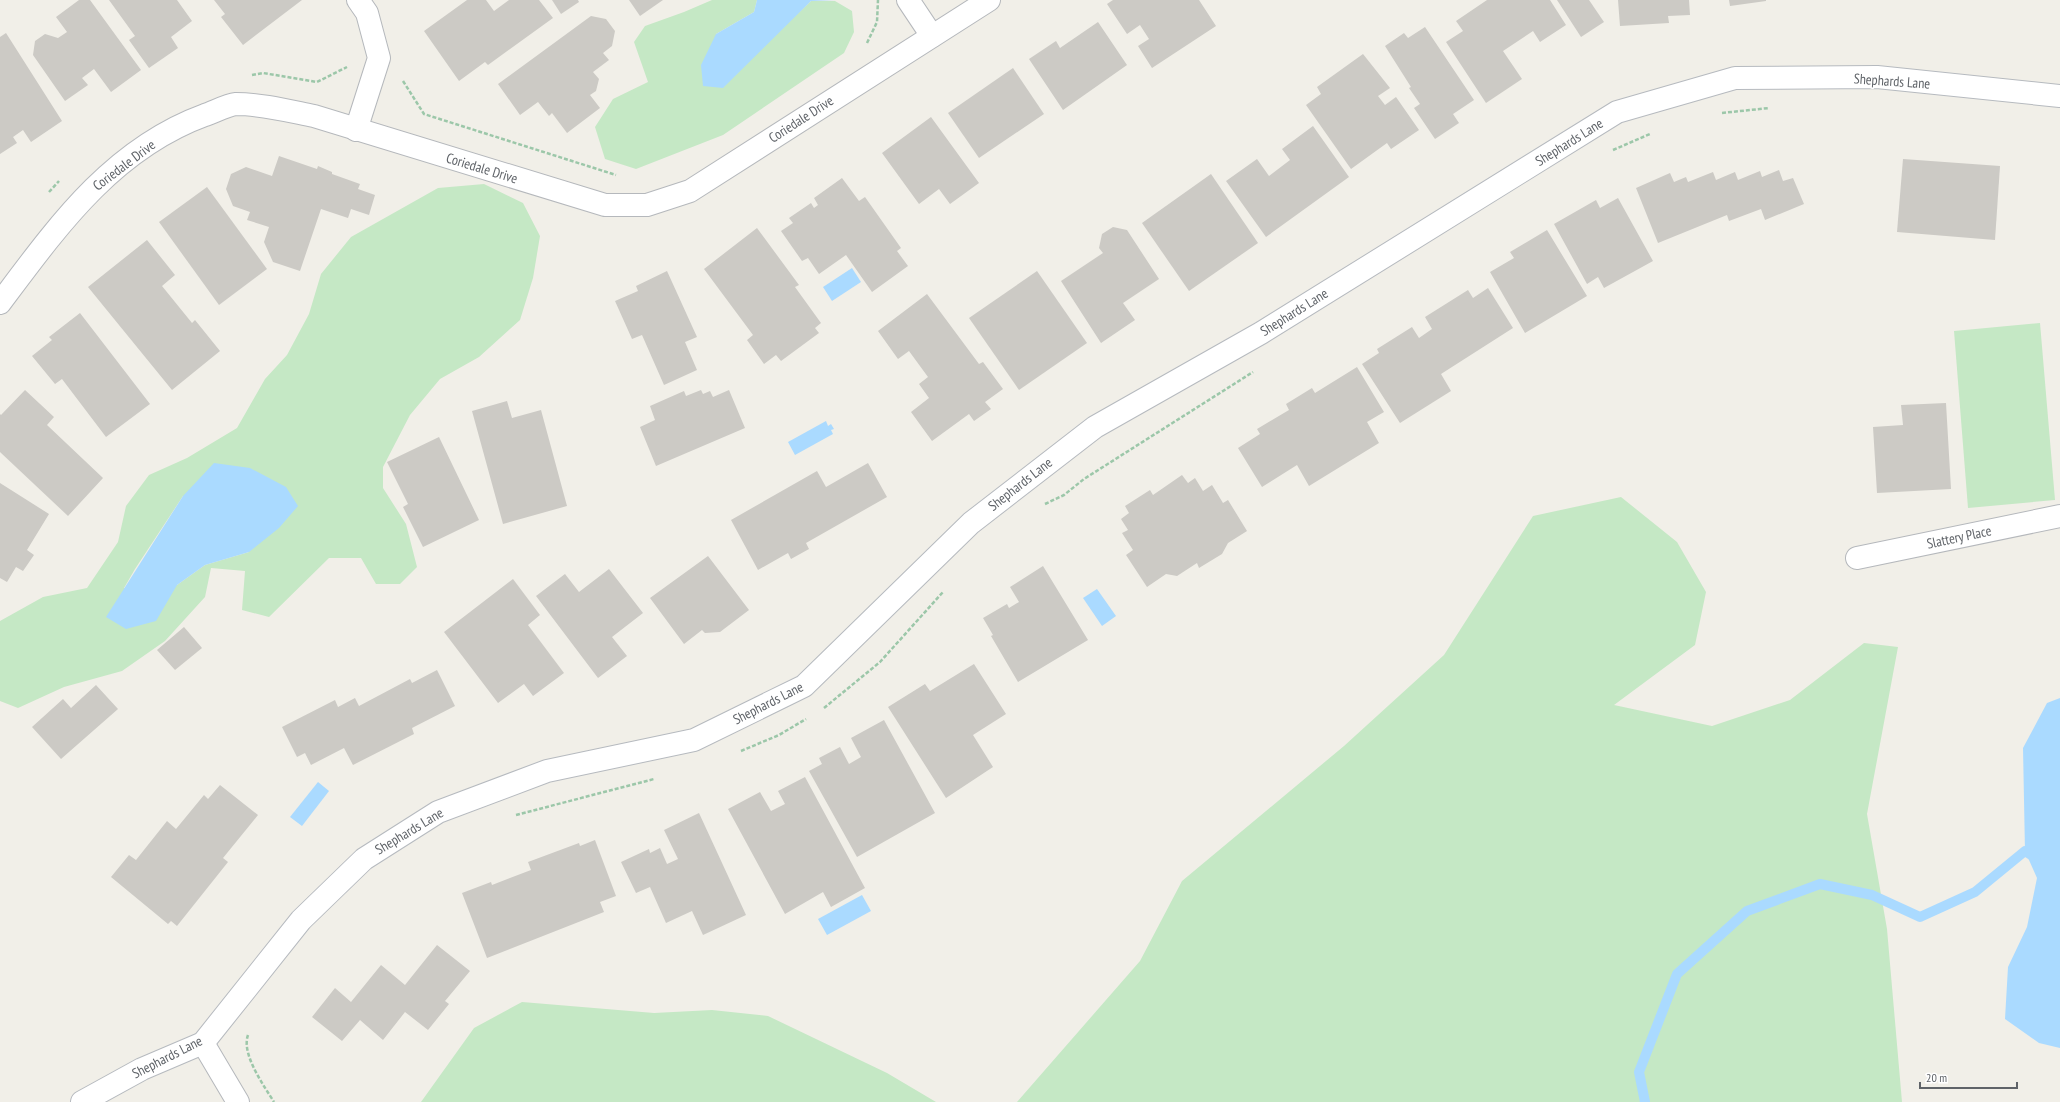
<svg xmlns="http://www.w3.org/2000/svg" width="2060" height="1102" viewBox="0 0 2060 1102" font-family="'PT Sans Narrow',sans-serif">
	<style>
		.green { fill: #c5e8c5; fill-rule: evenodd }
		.water { fill: #aadaff }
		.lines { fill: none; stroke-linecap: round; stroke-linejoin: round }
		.stream { stroke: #aadaff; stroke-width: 10 }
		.building { fill: #cccac5 }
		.street-casing { stroke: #b5b8bc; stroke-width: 24 }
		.secondary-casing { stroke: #b6babf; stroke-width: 24 }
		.path { stroke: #9cc7a9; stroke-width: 2.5; stroke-dasharray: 4 2; stroke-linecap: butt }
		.street { stroke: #fff; stroke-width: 22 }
		.secondary { stroke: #fff; stroke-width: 22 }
		.labels { text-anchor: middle; stroke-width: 3; stroke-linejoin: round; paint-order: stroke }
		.street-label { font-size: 14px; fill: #5f6368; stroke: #fff }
	</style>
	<rect width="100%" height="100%" fill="#f1efe8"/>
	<g class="green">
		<polygon points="712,0 757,0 754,12 716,34 773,37 811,1 835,1 852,11 854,32 844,53 723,135 636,169 605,159 595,127 613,99 648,82 634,42 645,26 684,12"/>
		<path d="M484,184L523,203L540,236L533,278L520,320L479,357L440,379L410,415L383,467V488L406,524L417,567L400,584H376L361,558H329L269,617L242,610L245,571L211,568L205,597L165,641L122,671L64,687L18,708L0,701V621L43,597L87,588L118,542L126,506L149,475L187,458L237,428L265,379L287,355L309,314L321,274L351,237L438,188ZM183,496L249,552L205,565L177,585L124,588L135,569Z"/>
		<polygon points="2040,323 2055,500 1968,508 1954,331"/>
		<polygon points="1621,497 1677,542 1706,592 1695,645 1614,705 1712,726 1790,700 1864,643 1898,647 1867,814 1887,929 1902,1102 1017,1102 1140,961 1182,881 1344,746 1444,655 1533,516"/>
		<polygon points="522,1002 654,1013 712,1010 768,1016 887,1073 936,1102 421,1102 474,1028"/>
	</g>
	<g class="water">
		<polygon points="757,0 836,0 811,1 723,88 703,86 701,65 716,34 754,12"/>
		<polygon points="852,268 861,282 832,301 823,287"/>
		<polygon points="826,421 828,426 831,424 834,429 831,430 833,434 795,455 788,442"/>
		<polygon points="214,463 250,468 286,487 298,506 279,528 249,552 205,565 177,585 156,621 126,629 106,617 183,496"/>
		<polygon points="1097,589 1116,616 1102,626 1083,598"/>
		<polygon points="2060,698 2060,1048 2039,1043 2005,1019 2008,967 2027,927 2037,878 2025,851 2023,748 2047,703"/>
		<polygon points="318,782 329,791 302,826 290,817"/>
		<polygon points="862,895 871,911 827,935 818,919"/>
	</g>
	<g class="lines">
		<polyline class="stream" points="1645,1102 1639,1072 1677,974 1747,911 1820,884 1872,895 1920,917 1975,892 2025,851 2036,858"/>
	</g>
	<g class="building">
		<polygon points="79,0 90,0 141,70 111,92 94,69 82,78 88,85 65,101 33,55 35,41 45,34 58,38 67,32 56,17"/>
		<polygon points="109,0 177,0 192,21 171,37 178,48 149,68 129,40 135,36"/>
		<polygon points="214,0 302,0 243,45 221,17 225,14"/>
		<polygon points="467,0 486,0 494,11 509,0 539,0 553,18 488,65 485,62 459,81 424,31"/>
		<polygon points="552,0 578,0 579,2 561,14"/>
		<polygon points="629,0 663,0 640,16"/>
		<polygon points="1113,0 1199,0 1216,26 1152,68 1138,46 1149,39 1140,25 1127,34 1107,4"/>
		<polygon points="1487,0 1550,0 1566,25 1540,42 1533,31 1503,51 1522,79 1486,103 1446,42 1463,31 1456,21"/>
		<polygon points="1557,0 1589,0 1604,22 1581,37"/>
		<polygon points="1618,0 1689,0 1690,15 1668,16 1669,23 1620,26"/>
		<polygon points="1729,0 1766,0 1766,1 1730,6"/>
		<polygon points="591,16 606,19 615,31 612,46 603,53 609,60 593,72 599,79 596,91 590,95 600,108 567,133 552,113 549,116 538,102 520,115 498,84"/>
		<polygon points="1098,22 1127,65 1063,110 1029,59 1056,41 1060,48"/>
		<polygon points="1425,27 1474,100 1453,114 1459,123 1435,139 1414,108 1420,104 1409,88 1411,87 1385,46 1404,33 1408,38"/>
		<polygon points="6,33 62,121 31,142 23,130 13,137 17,143 0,154 0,37"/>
		<polygon points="1363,54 1390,88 1378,96 1385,105 1396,97 1419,130 1391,149 1387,143 1351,169 1306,105 1321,94 1317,87"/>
		<polygon points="1013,68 1044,114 979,158 948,113"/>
		<polygon points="931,117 979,183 950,204 939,189 919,204 882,153"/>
		<polygon points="1313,126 1349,177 1266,237 1226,181 1257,159 1269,176 1290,160 1282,149"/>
		<polygon points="279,156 317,169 318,166 332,172 332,174 360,184 358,189 375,195 369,215 351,209 348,218 321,209 300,271 273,262 264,242 269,227 247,220 250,212 233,206 226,189 231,174 246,167 272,176"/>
		<polygon points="1903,159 2000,166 1995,240 1897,232"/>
		<polygon points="1779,170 1783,181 1793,178 1804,204 1765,220 1761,209 1729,221 1727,215 1658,243 1636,188 1670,173 1674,182 1686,177 1688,182 1713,172 1716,180 1735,172 1738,180 1760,171 1762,177"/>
		<polygon points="1211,174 1258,243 1189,291 1142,223"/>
		<polygon points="842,178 859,201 865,197 901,248 897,251 908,266 872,292 846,255 819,274 808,258 802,261 781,231 793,223 789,218 811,203 814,208 818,205 814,198"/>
		<polygon points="207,187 267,269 219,305 159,222"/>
		<polygon points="1618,198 1653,261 1604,288 1598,277 1587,284 1554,224 1596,200 1600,208"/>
		<polygon points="1113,227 1127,230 1159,279 1123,303 1135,320 1101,343 1061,281 1103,253 1099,248 1102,234"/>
		<polygon points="757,228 799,285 795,287 821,323 815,328 819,333 781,361 776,355 764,364 747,340 753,335 704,269"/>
		<polygon points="1547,230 1587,296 1525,333 1490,272 1514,258 1510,252"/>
		<polygon points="147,240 175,275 162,286 192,323 195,320 220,351 172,390 88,287"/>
		<polygon points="667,271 697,337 685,342 697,370 664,385 642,335 632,339 615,301 638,291 636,286"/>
		<polygon points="1037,271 1087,343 1019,390 969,318"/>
		<polygon points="1488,288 1513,328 1441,374 1451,391 1400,423 1362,364 1379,353 1377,349 1412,327 1419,338 1432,329 1425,317 1468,290 1473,298"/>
		<polygon points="927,294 979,364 983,362 1003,389 985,402 991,409 974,421 969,414 932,441 911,412 929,398 919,384 928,377 909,351 898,359 878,331"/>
		<polygon points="80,313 150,404 106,437 62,379 55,384 32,356 52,340 49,337"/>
		<polygon points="1357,367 1384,412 1367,422 1379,443 1309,486 1297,465 1262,487 1238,448 1260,434 1257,429 1289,410 1286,404 1312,388 1315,393"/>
		<polygon points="25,390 54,417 47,425 103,478 68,516 0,452 0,414 1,415"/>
		<polygon points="701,390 703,394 710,391 713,397 729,390 745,428 656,466 640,427 655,420 650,406 684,391 686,396"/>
		<polygon points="507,401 512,418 541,410 567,506 503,524 472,411"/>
		<polygon points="1946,403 1951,489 1877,493 1873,427 1903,425 1901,405"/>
		<polygon points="439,437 479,520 423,547 403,507 408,504 387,462"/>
		<polygon points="868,463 887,497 806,543 809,549 791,559 788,553 758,570 731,520 817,471 826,487"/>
		<polygon points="1182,475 1188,483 1195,478 1203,491 1212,485 1223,503 1228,500 1247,531 1228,543 1222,554 1199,568 1197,563 1177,576 1166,574 1147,587 1126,555 1133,550 1122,533 1128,530 1121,519 1129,513 1125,506 1150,490 1153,495"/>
		<polygon points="0,483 49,514 27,550 34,555 23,571 16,567 7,582 0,578"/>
		<polygon points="708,556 749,610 720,632 705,633 702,630 684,644 650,598"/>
		<polygon points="1043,566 1088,640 1018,682 991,636 993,635 983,618 1007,604 1009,608 1019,602 1010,587"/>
		<polygon points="609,569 643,613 612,637 627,656 598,678 536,596 565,574 579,592"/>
		<polygon points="513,579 540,615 528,625 564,673 533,696 524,684 498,703 444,632"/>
		<polygon points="184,627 202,648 175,670 157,650"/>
		<polygon points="974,664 1006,714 973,735 993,767 946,798 888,707 925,684 930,691"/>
		<polygon points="437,670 455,706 412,728 414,734 353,765 344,748 311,765 305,753 297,757 282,727 335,700 338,707 355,698 359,706 410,679 412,683"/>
		<polygon points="96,685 118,709 61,759 32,727 63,699 71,708"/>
		<polygon points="884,720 935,813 857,857 809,771 822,764 819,758 840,747 849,764 861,757 851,738"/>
		<polygon points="805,777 865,888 831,907 823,892 785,914 728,809 760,792 771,811 785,804 778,791"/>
		<polygon points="220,785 258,815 223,858 228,862 177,926 171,921 168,924 111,877 129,855 136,860 167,821 176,829 204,795 208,799"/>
		<polygon points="699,813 746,915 703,935 692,911 666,923 650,887 636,893 621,862 649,849 650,853 660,848 667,864 678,859 664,830"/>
		<polygon points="595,840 616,896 600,902 604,912 487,958 462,893 491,882 492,885 531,870 528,862 579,843 580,846"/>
		<polygon points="437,945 470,971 445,1001 449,1004 428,1030 405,1012 383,1040 360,1020 342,1041 312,1017 335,988 351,1002 381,965 405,985"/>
	</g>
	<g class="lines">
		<g class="street-casing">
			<g id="street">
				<polyline points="908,0 932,36"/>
				<polyline points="356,130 379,58 367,13 358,0"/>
				<path d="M0,303C57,227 112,149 205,115C214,112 227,105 236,104C262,104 289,111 314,116L605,205H647L690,191L989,0"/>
				<polyline points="1857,558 2060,516"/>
				<polyline points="203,1043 238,1102"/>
			</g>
		</g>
		<g class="secondary-casing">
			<polyline id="secondary" points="82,1102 142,1069 203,1043 301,920 364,859 438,812 547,771 694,740 804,686 971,523 1095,427 1261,333 1617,112 1735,78 1877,77 2060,96"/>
		</g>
		<g class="path">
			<polyline points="867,43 877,22 878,0"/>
			<polyline points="252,75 263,73 317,82 347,67"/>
			<polyline points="403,81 424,114 616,175"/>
			<polyline points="1722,113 1769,108"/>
			<polyline points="1613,150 1650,134"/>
			<polyline points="49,192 59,181"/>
			<polyline points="1045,504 1064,495 1084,479 1253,372"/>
			<polyline points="824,708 880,662 943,592"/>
			<polyline points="741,751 779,735 806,719"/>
			<polyline points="516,815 654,779"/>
			<path d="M248,1035C241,1054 264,1086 274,1102"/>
		</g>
		<use href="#street" class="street"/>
		<use href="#secondary" class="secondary"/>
	</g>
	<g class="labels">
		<g class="street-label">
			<text transform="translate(1892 81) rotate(4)" y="5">Shephards Lane</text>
			<text transform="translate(801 119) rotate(-33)" y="5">Coriedale Drive</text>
			<text transform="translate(1569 142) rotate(-32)" y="5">Shephards Lane</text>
			<text transform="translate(124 165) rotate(-37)" y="5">Coriedale Drive</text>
			<text transform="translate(482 168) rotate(17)" y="5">Coriedale Drive</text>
			<text transform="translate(1294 312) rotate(-32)" y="5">Shephards Lane</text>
			<text transform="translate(1020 484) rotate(-38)" y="5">Shephards Lane</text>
			<text transform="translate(1959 537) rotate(-12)" y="5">Slattery Place</text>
			<text transform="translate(768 703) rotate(-27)" y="5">Shephards Lane</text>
			<text transform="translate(409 831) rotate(-31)" y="5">Shephards Lane</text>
			<text transform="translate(167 1057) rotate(-27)" y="5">Shephards Lane</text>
		</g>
	</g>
	<path d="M1920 1082v6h97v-6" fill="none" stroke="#5f6368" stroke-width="2"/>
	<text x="1926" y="1082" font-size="12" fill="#5f6368" stroke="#ffffff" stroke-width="3" paint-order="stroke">20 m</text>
</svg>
